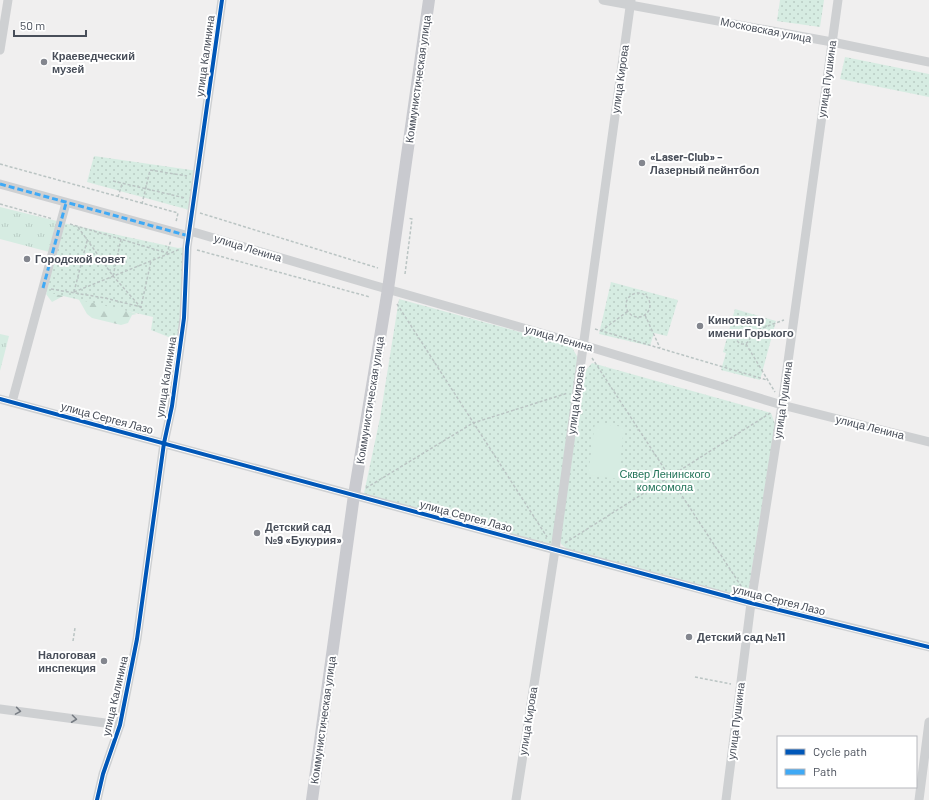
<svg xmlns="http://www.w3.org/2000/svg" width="929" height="800" viewBox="0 0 929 800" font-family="Barlow,sans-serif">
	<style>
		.grass { fill: url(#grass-tufts) }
		.forest { fill: url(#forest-firs) }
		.park { fill: url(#park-dots) }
		.garden { fill: #d6ece2 }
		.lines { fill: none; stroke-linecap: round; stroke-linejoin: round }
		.path { stroke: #bac4c3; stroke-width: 1.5; stroke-dasharray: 3 2; stroke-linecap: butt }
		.minor { stroke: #ced0d2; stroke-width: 9 }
		.major { stroke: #c9cacf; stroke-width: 12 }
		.quiet { stroke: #3fa9f5; stroke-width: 3; stroke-dasharray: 6 3; stroke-linecap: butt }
		.cycleway-casing { stroke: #fff; stroke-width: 6 }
		.cycleway { stroke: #0057b8; stroke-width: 4 }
		.oneway { stroke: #777c83 }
		.poi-dot { fill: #83868e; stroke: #fff; stroke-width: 1.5 }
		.labels { text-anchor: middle; stroke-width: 4; stroke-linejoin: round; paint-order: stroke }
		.street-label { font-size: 11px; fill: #484e59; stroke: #fff }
		.poi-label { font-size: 11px; font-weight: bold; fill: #484e59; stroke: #fff; text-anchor: start }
		.park-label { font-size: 11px; fill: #217358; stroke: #fff }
	</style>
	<defs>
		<pattern id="grass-tufts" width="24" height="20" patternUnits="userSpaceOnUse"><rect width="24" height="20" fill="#d6ece2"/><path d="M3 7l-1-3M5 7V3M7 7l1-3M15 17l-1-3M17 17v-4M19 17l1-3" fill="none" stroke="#b9ccc4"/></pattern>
		<pattern id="forest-firs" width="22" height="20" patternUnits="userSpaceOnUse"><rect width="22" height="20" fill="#d6ece2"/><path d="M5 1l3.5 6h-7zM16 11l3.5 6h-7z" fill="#b9ccc4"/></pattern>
		<pattern id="park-dots" width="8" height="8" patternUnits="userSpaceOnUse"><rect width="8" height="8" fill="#d6ece2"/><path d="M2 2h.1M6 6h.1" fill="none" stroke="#b9ccc4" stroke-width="1.8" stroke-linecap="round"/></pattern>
	</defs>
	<rect width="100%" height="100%" fill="#f0efef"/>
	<g class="grass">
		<polygon points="0,207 61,222 53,253 0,239"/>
		<polygon points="0,334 9,336 0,371"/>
	</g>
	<polygon class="forest" points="50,285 137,314 132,315 128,323 121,325 92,318 87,314 78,298 67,294 52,302 46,294"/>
	<g class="park">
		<polygon points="780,0 824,0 820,27 777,21"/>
		<polygon points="845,57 929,74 929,97 840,79"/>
		<polygon points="94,156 198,171 193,211 87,182"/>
		<polygon points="63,223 178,248 187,247 181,342 151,330 153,317 46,292"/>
		<polygon points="611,282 678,300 667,336 654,333 650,346 599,334"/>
		<polygon points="399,299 571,346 581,363 555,550 363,498 380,418"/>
		<polygon points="735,309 776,321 760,380 721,370 726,353 723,352"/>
		<polygon points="592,363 771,413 775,424 773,437 749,587 746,592 731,594 570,551 561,544 560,532 584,372"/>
	</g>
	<polygon class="garden" points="595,423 624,427 618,479 588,475"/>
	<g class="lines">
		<g class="path">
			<polyline points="0,164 178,213 176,222"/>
			<polyline points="113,181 185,198"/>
			<polyline points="118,197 122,184"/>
			<polyline points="0,204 53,219"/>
			<polyline points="142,204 150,170 187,176"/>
			<polyline points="200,213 378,268"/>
			<polyline points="70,224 167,253 171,240"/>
			<polyline points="78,227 113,276 143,310"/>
			<polyline points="197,250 370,297"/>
			<polyline points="405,274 412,219 408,218"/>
			<polyline points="113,276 121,239"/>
			<polyline points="51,289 105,298 141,307 151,261"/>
			<polyline points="74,292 178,250"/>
			<polyline points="74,292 87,241"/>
			<circle cx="638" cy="305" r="12"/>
			<polyline points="397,304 547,537"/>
			<polyline points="645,315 660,348"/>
			<polyline points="595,329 767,380"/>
			<circle cx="743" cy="337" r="7"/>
			<polyline points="601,331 628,311"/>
			<polyline points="749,333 784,320"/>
			<polyline points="746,344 775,392"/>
			<polyline points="592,358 743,589"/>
			<polyline points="366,488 473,423 568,393"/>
			<polyline points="565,543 772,412"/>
			<polyline points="73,641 75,628"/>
			<polyline points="695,677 731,684"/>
		</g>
		<g class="minor">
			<polyline points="603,0 832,42 929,62"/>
			<polyline points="0,50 8,0"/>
			<polyline points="0,184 189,236"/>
			<polyline points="190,231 373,285 583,345 782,405 929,442"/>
			<polyline points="0,399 751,603 929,647"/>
			<polyline points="12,402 66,203"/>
			<polyline points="0,709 120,725"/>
			<polyline points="97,800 103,774 120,725 137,639 164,443 172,406 184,318 187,247 222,0"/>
			<polyline points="516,800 555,550 631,0"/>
			<polyline points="726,800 751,603 782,405 838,0"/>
			<polyline points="919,800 929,722"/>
		</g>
		<polyline class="major" points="312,800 354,495 388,289 429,0"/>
		<g class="quiet">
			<polyline points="0,184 189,236"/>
			<polyline points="43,288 66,203"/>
		</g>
		<g class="cycleway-casing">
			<g id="cycleway">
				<polyline points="0,399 751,603 929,647"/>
				<polyline points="97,800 103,774 120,725 137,639 164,443 172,406 184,318 187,247 222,0"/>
			</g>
		</g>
		<use href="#cycleway" class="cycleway"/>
	</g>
	<defs><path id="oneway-chevron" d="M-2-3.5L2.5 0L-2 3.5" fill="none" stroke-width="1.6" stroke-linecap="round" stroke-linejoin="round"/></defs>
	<g class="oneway">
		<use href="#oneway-chevron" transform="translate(18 711) rotate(9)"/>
		<use href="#oneway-chevron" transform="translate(74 719) rotate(7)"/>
	</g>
	<g class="poi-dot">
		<circle cx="44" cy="62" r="4"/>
		<circle cx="642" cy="163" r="4"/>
		<circle cx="27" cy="259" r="4"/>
		<circle cx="700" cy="326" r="4"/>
		<circle cx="257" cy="533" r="4"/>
		<circle cx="689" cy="637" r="4"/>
		<circle cx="104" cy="661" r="4"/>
	</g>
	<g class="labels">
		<g class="street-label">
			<text transform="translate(766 30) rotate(11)" y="4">Московская улица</text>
			<text transform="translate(205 56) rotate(-82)" y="4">улица Калинина</text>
			<text transform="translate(418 79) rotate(-82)" y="4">Коммунистическая улица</text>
			<text transform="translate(620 79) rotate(-82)" y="4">улица Кирова</text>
			<text transform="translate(827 79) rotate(-82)" y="4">улица Пушкина</text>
			<text transform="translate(248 248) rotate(17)" y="4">улица Ленина</text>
			<text transform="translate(559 338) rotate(16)" y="4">улица Ленина</text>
			<text transform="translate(166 377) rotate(-81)" y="4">улица Калинина</text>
			<text transform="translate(370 400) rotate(-81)" y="4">Коммунистическая улица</text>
			<text transform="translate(576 400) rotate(-82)" y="4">улица Кирова</text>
			<text transform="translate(783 400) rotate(-82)" y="4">улица Пушкина</text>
			<text transform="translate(107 418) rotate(15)" y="4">улица Сергея Лазо</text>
			<text transform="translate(870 427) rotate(14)" y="4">улица Ленина</text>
			<text transform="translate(466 516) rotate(15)" y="4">улица Сергея Лазо</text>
			<text transform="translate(779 600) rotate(14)" y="4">улица Сергея Лазо</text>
			<text transform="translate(115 696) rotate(-77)" y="4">улица Калинина</text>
			<text transform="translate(323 720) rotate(-82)" y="4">Коммунистическая улица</text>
			<text transform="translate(528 721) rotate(-81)" y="4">улица Кирова</text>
			<text transform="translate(736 721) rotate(-83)" y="4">улица Пушкина</text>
		</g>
		<g class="poi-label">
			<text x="52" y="60">Краеведческий<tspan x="52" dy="13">музей</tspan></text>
			<text x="650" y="161">«Laser-Club» –<tspan x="650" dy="13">Лазерный пейнтбол</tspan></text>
			<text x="35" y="263">Городской совет</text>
			<text x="708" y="324">Кинотеатр<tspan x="708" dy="13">имени Горького</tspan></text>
			<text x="265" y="531">Детский сад<tspan x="265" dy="13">№9 «Букурия»</tspan></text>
			<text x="697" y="641">Детский сад №11</text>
			<text x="96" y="659" text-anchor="end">Налоговая<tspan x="96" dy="13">инспекция</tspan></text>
		</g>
		<g class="park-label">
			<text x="665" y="478">Сквер Ленинского<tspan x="665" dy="13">комсомола</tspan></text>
		</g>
	</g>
	<rect x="777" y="736" width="140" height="52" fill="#ffffff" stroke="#b6b8bd"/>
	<rect x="785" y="749" width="20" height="6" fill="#0057b8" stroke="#b6b8bd"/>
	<text x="813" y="756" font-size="12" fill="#484e59">Cycle path</text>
	<rect x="785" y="769" width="20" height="6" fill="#3fa9f5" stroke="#b6b8bd"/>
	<text x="813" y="776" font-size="12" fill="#484e59">Path</text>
	<path d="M14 30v6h72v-6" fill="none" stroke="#484e59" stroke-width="2"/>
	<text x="20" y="30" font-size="12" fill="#484e59" stroke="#ffffff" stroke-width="3" paint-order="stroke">50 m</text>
</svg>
